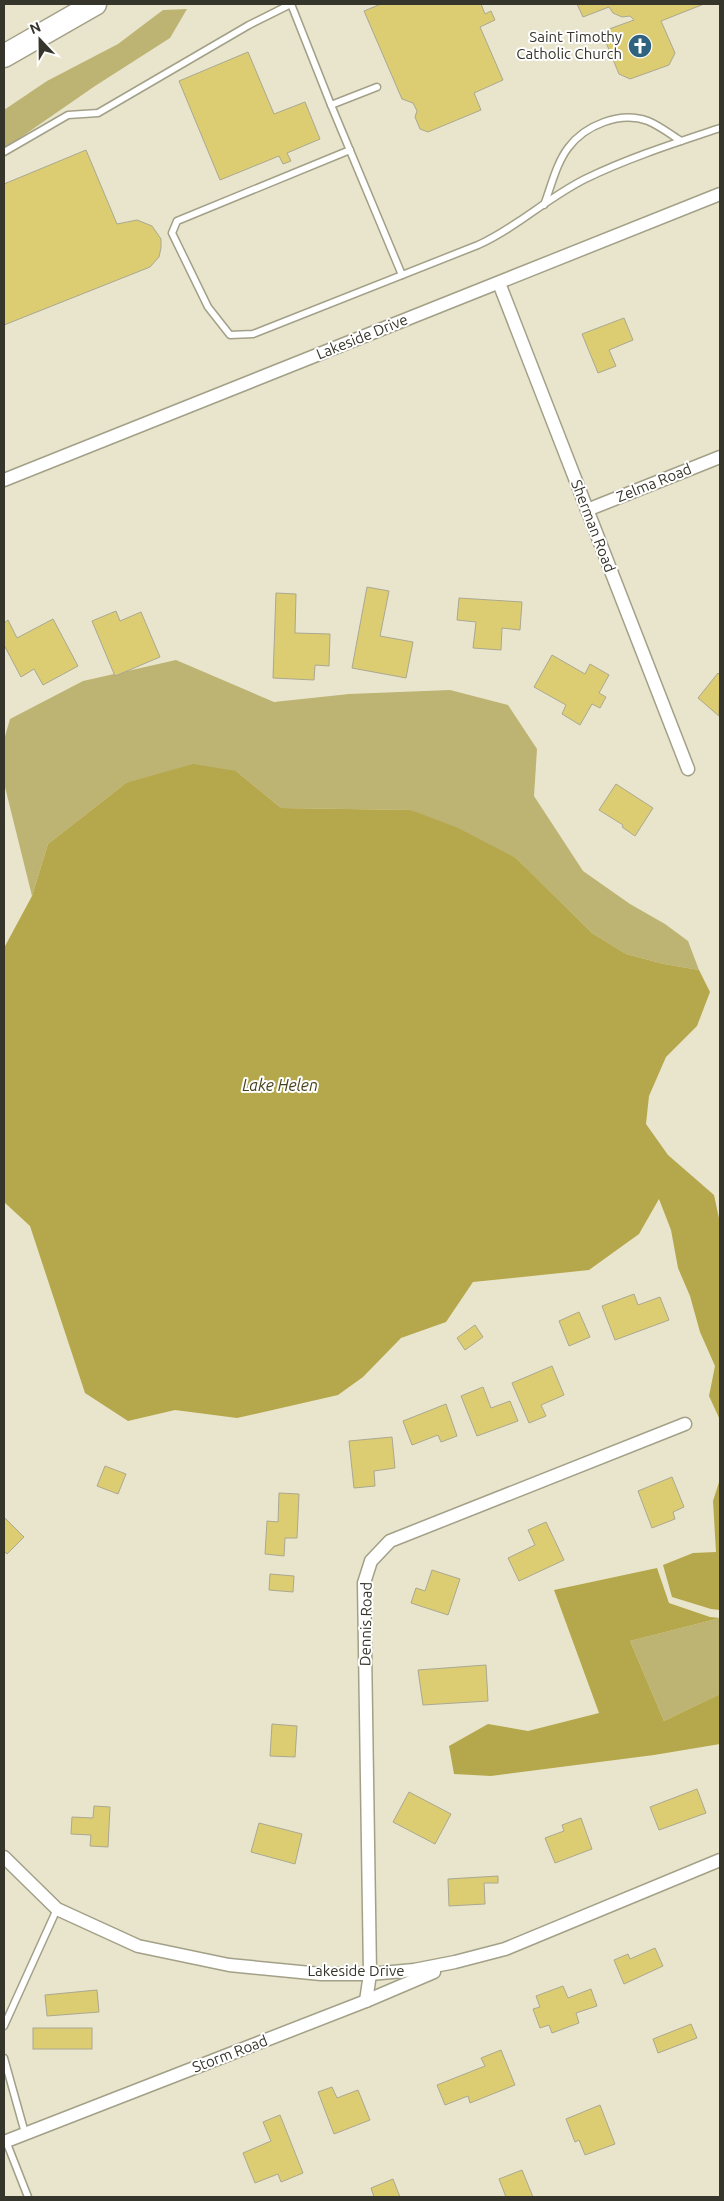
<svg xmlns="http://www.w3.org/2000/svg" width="724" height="2201" viewBox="0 0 724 2201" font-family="Ubuntu,sans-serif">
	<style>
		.green { fill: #bdb372 }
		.water { fill: #b5a74c }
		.building { fill: #dccd73; stroke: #aba890 }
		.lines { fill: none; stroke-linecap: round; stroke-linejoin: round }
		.lane-casing { stroke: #a3a088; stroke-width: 9 }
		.street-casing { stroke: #a3a088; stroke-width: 15 }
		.highway-casing { stroke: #a3a088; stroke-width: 25 }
		.lane { stroke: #fff; stroke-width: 6 }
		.street { stroke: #fff; stroke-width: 12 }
		.highway { stroke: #fff; stroke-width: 22 }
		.labels { text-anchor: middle; stroke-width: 4; stroke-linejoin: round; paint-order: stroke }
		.poi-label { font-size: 15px; fill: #36352b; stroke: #fff; text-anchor: end }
		.street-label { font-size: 15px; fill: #36352b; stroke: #fff }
		.water-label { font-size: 16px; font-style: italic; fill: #48421c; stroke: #fff }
	</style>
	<rect width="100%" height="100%" fill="#e8e5cc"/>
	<g class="green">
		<polygon points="187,9 170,38 95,86 4,149 4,110 47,81 118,44 163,10"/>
		<polygon points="176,660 274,702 349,694 450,690 508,705 537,749 534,796 583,871 630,904 665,924 688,941 699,970 664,964 626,954 592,933 516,858 411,810 281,808 236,771 126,783 48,844 32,896 4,783 4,740 10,719 83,681"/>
		<polygon points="720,1618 720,1694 664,1721 630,1641"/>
	</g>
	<g class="water">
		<polygon points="193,764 236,771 281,808 411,810 458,828 516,858 592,933 626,954 664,964 699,970 710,992 697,1026 666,1057 649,1096 646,1124 668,1155 714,1195 720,1223 720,1420 709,1396 715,1366 700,1332 690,1296 678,1268 671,1230 659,1199 639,1234 589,1270 473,1282 446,1322 401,1338 363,1377 338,1395 237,1418 175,1410 128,1421 85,1393 30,1226 4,1202 4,948 32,896 48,844 126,783"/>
		<polygon points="720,1479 720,1610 711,1609 672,1597 663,1565 693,1553 716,1552 713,1501"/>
		<polygon points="657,1568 669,1603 710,1617 720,1618 630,1641 664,1721 720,1694 720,1744 654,1755 491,1776 454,1774 449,1746 488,1724 528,1731 599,1713 554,1590"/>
	</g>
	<g class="building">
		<polygon points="381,4 481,4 485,14 491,11 495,20 480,27 503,80 474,93 481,110 428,132 420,129 415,117 417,111 413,103 402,99 364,11"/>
		<polygon points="577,4 704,4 661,21 675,53 669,65 630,79 619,74 605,40 609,29 634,20 630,16 622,17 613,13 609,7 583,17"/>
		<polygon points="248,52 274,114 305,102 320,139 287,153 291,161 283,164 279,156 220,180 179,81"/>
		<polygon points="86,150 117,224 137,220 152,226 161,239 161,248 159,257 150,267 4,325 4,184"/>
		<polygon points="624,318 633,340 609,350 616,366 598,373 582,334"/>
		<polygon points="367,587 389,591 380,636 413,642 406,678 352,668"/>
		<polygon points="276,593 296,594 295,633 330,634 329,666 315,665 314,680 273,678"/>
		<polygon points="459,598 522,602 520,630 502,628 501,650 473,648 476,622 457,620"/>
		<polygon points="116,611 120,621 141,612 160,657 115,676 92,621"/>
		<polygon points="53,619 78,666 43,685 34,669 21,677 4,645 4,623 8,620 17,638"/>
		<polygon points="552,655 585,674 590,664 609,675 599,693 606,697 600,708 592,704 580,725 562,714 566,705 534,687"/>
		<polygon points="718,673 720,675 719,716 698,698"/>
		<polygon points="616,784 653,808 635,836 622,827 623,825 599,810"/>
		<polygon points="634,1294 638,1305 660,1297 669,1320 615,1340 602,1306"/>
		<polygon points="579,1312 590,1337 569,1346 559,1321"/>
		<polygon points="475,1325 483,1337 465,1350 457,1338"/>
		<polygon points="552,1366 564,1395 541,1405 546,1416 529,1423 512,1383"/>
		<polygon points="483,1387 491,1408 510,1401 518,1421 477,1436 461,1396"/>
		<polygon points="446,1404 457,1436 441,1442 438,1435 412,1445 403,1421"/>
		<polygon points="392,1437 395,1468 374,1471 375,1486 354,1488 349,1441"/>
		<polygon points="105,1466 126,1474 118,1494 97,1486"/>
		<polygon points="672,1477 684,1507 673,1512 675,1519 652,1528 638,1491"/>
		<polygon points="279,1493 299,1494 297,1538 285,1538 284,1556 265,1554 267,1521 278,1522"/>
		<polygon points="4,1517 24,1537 7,1554 4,1551"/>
		<polygon points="546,1522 564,1560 519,1581 508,1558 535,1545 528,1530"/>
		<polygon points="432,1570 460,1579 448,1615 411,1603 416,1588 425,1591"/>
		<polygon points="270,1574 294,1576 293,1592 269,1590"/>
		<polygon points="486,1665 488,1701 423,1705 418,1670"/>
		<polygon points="272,1724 297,1726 295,1757 270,1756"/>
		<polygon points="697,1789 706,1813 659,1830 650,1807"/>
		<polygon points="409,1792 451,1814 435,1844 393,1822"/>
		<polygon points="94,1806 110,1807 108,1847 90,1846 91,1835 71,1834 72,1817 93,1818"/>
		<polygon points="581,1818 592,1849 555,1863 545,1838 564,1831 562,1825"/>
		<polygon points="259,1823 302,1834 295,1864 251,1852"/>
		<polygon points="498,1876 498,1883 484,1883 485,1904 449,1906 448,1879"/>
		<polygon points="655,1948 663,1966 624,1984 614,1960 628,1954 630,1959"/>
		<polygon points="563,1986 568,1998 591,1989 597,2006 576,2013 579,2023 552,2033 549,2025 540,2028 533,2009 540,2007 536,1996"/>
		<polygon points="97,1990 99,2012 47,2016 45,1995"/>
		<polygon points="691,2024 697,2038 658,2053 653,2039"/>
		<rect x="33" y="2028" width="59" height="21"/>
		<polygon points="501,2050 515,2085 470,2103 468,2096 445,2105 437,2085 485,2066 481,2058"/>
		<polygon points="332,2087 337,2098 358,2090 370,2120 334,2134 318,2092"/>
		<polygon points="600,2105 615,2144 585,2155 579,2140 575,2142 566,2119"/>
		<polygon points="280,2115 303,2173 281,2182 278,2174 255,2183 243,2153 271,2141 263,2122"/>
		<polygon points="522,2170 533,2197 506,2197 499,2179"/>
		<polygon points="393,2179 400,2197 374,2197 371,2188"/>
	</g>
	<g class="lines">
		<g class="lane-casing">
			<g id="lane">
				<polyline points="331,105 377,87"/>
				<path d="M350,150L177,221L172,233L208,307L230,335L253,334L478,245C516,228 547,198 585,179C628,158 675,143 720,128"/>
				<polyline points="4,152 68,115 98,113 249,25 291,4 331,105 402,275"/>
				<path d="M544,205C551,187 556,164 568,148C585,125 620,111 648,121C660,126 670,134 681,141"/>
				<polyline points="4,2026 57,1909"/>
				<polyline points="4,2058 25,2133"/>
				<polyline points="6,2141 28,2197"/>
			</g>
		</g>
		<g class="street-casing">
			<g id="street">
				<polyline points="499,283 688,769"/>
				<polyline points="4,480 720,194"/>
				<polyline points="587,510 720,457"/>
				<polyline points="4,1857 57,1909 138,1946 229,1965 321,1974 370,1974 414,1970 455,1962 505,1949 720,1860"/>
				<polyline points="366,2001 370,1974 364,1583 371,1561 390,1541 685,1424"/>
				<polyline points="4,2142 366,2001 434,1972"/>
			</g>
		</g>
		<g class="highway-casing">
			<polyline id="highway" points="4,56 95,4"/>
		</g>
		<use href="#lane" class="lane"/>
		<use href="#street" class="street"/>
		<use href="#highway" class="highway"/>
	</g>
	<defs>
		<g id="church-disc" transform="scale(1.25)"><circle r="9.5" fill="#2f627f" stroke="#fff"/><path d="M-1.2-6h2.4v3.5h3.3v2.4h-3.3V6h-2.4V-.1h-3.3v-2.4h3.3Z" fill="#fff"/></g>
	</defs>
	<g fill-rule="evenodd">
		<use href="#church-disc" x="640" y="46"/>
	</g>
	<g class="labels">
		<g class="poi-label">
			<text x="622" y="42">Saint Timothy<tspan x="622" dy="17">Catholic Church</tspan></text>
		</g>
		<g class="street-label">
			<text transform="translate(362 337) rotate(-22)" y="5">Lakeside Drive</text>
			<text transform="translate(654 483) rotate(-22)" y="5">Zelma Road</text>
			<text transform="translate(593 526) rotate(69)" y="5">Sherman Road</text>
			<text transform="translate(366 1624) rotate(-89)" y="5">Dennis Road</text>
			<text x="356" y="1976">Lakeside Drive</text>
			<text transform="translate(230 2054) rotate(-21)" y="5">Storm Road</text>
		</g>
		<g class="water-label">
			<text x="280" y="1091">Lake Helen</text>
		</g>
	</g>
	<rect width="724" height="2201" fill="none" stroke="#36352b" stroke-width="10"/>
	<g transform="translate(40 40) rotate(338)" stroke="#ffffff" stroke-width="4" paint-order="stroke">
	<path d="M0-4L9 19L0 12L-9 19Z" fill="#36352b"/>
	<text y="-8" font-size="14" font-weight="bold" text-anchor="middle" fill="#36352b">N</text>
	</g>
</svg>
